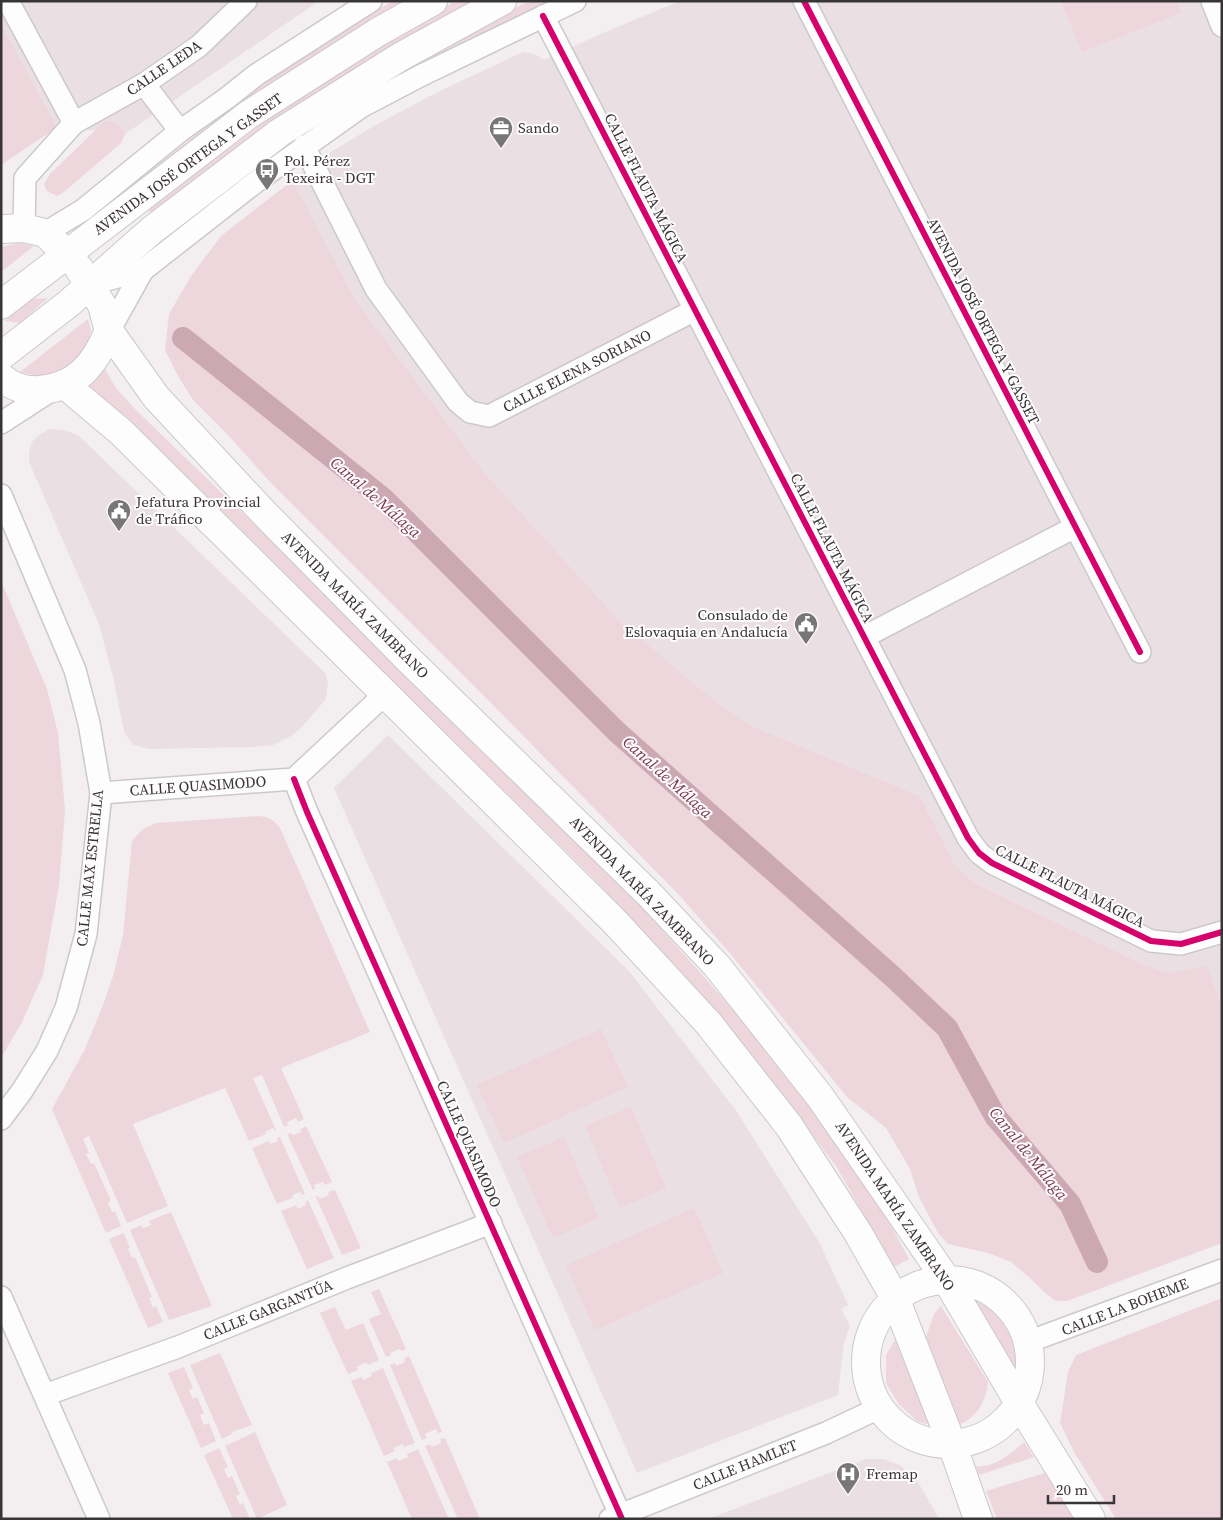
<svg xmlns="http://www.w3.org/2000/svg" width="1223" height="1520" viewBox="0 0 1223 1520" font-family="'Source Serif 4',serif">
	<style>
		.built { fill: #eadfe2 }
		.green { fill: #eed6dd }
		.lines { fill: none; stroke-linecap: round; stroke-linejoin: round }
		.canal { stroke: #cca8b2; stroke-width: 22 }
		.street-casing { stroke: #ccc9ca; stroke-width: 24 }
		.primary-casing { stroke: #ccc9ca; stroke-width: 30 }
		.street { stroke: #fdfdfd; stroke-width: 21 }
		.primary { stroke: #fdfdfd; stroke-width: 28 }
		.cycleway-casing { stroke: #fefcfd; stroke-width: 9 }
		.cycleway { stroke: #d6006c; stroke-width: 6 }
		.labels { text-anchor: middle; stroke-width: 4; stroke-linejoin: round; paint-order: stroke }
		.street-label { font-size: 15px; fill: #383536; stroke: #fefcfd }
		.poi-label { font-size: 15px; fill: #383536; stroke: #fefcfd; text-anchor: start }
		.water-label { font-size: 16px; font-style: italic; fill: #7a3950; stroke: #fefcfd }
	</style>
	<rect width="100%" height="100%" fill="#f3eff0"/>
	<g class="built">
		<polygon points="1,1 319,1 125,134 121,127 104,122 95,131 56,125 1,24"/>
		<polygon points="680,1 1222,1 1222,1006 1207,967 1169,973 1145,965 976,884 955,865 920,796 759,729 734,715 699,688 617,618 483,471 354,298 293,180 324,156 379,123 442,90 523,52 535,54 544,60 603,33"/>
		<polygon points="50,429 63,430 78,435 325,673 328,682 326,699 300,729 291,736 273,745 254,747 149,749 133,745 124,732 114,681 99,624 29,462 29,452 32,442 39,435"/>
		<polygon points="388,735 629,971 737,1112 819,1242 848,1305 841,1309 850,1326 844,1342 838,1395 637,1473 334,788"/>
		<polygon points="866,1459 884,1459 901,1466 918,1482 939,1519 708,1519"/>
	</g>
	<g class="green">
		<path d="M393,1H409L135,190L131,185C215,120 299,53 393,1Z"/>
		<path d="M456,1H474L375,57L153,215L148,209C247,134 346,59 456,1Z"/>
		<polygon points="529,1 553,1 458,44 401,74 347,107 170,238 166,234 292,140 455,39"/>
		<polygon points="1061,1 1176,1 1181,13 1082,52"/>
		<polygon points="1,24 56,125 53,130 1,165"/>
		<polygon points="113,121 121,127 125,134 121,143 64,192 57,196 47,191 44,184 50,174 104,122"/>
		<polygon points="293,180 354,298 483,471 617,618 699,688 734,715 759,729 920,796 955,865 976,884 1145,965 1169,973 1207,966 1222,1006 1222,1243 1067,1301 1056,1301 1045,1293 1030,1278 1011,1262 988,1253 948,1244 938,1233 919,1197 910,1169 886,1128 847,1097 733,957 679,895 495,707 272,484 228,435 193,400 178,376 165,350 169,314 191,276 221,236"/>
		<polygon points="19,243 34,246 1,272 1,247"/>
		<polygon points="48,298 20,323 5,321 33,299"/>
		<polygon points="88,319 91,330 89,340 79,358 66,369 53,374 38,376 20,372"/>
		<polygon points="105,369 116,388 136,410 338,605 626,890 707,980 784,1070 851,1161 889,1222 909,1259 894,1267 836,1166 749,1051 686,977 591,876 341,631 250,539 128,419 108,401 87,389"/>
		<polygon points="1,581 47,689 58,733 65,810 59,885 43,975 22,1022 1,1058"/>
		<path d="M259,816C270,817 276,821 281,830L370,1032L281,1068L304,1119L298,1122L296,1118L287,1122L288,1125L284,1127L262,1075L253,1078L276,1130L275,1131L273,1128L265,1132L266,1134L249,1141L225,1088L133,1124L168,1206L127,1223L89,1136L83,1139L89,1153L86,1154L91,1164L94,1163L111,1201L108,1203L112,1212L115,1211L121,1226L106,1233L52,1109L85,1049L103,1005L113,976L123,935L132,841L143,829L156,823Z"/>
		<polygon points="601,1029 628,1087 504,1143 477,1085"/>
		<polygon points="631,1107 666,1188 620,1208 585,1126"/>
		<polygon points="306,1126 332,1182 325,1185 323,1182 314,1185 315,1189 313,1190 287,1134 291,1133 293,1135 301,1132 301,1129"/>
		<polygon points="280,1137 305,1194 302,1195 300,1192 292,1195 293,1198 277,1204 252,1148 269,1141 270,1144 278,1141 277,1138"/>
		<polygon points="564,1137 599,1218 553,1238 517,1157"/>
		<polygon points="335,1190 361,1248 342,1255 316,1197 318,1196 320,1199 329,1195 328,1192"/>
		<polygon points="308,1200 334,1258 307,1269 281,1211 296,1205 298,1209 306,1205 305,1202"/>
		<polygon points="694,1208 723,1273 595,1330 566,1265"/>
		<polygon points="171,1212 212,1306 169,1320 130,1230 141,1225 143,1228 151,1225 149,1221"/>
		<polygon points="124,1233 130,1248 128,1249 132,1258 135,1257 152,1297 149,1298 153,1308 156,1306 163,1322 148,1328 109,1239"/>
		<polygon points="379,1289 406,1349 402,1351 399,1349 390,1353 391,1355 386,1357 369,1319 381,1314 371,1292"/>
		<polygon points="965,1296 983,1302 1003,1316 1013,1333 1020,1361 1015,1375"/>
		<polygon points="1222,1298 1222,1519 1116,1519 1074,1452 1060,1423 1068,1372 1076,1355"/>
		<path d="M941,1306L988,1382C986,1400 978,1417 960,1424L926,1337L934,1314Z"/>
		<polygon points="335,1307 346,1330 363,1323 379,1360 368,1365 366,1362 357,1367 358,1370 348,1374 320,1313"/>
		<polygon points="895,1340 933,1426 917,1421 898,1403 886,1383 886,1355"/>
		<polygon points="220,1353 252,1425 232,1432 232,1434 222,1439 190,1365"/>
		<polygon points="409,1356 442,1432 438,1433 436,1429 425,1434 427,1438 422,1440 390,1365 395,1363 396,1366 405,1362 404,1359"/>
		<polygon points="184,1367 193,1388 189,1390 193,1399 197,1397 204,1413 200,1415 204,1425 209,1423 216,1441 201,1448 168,1373"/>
		<polygon points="383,1368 415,1443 404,1447 403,1444 393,1448 395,1451 384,1456 351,1381 362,1377 363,1380 372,1376 371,1373"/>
		<polygon points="255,1432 287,1505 257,1519 225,1446"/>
		<polygon points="445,1438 480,1519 458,1519 425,1446 430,1444 432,1447 441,1443 440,1439"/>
		<path d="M1024,1442L1034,1457L979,1475L976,1466C993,1469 1012,1453 1024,1442Z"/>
		<polygon points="219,1448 228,1467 224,1469 228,1478 232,1476 240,1494 236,1496 240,1505 243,1503 250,1519 233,1519 204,1455"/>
		<polygon points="418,1449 449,1519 412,1519 387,1462 397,1458 399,1461 408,1457 407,1454"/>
		<polygon points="1045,1473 1075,1519 997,1519 986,1491"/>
	</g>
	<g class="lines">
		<polyline class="canal" points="183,338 384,499 617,732 892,976 947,1028 995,1116 1070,1204 1097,1262"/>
		<g class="street-casing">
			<g id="street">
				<polyline points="8,1 74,123"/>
				<polyline points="804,1 1140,652"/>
				<polyline points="1212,1 1222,26"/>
				<polyline points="543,16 968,838 979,853 992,863 1151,941 1181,944 1222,932"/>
				<polyline points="144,84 180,131"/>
				<polyline points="304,146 376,289 458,402 470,412 489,416 695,310"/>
				<polyline points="24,228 25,178 74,123 144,84 199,46 246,1"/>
				<polyline points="45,233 83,210 180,131 227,98 256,75 371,1"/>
				<polyline points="92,284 143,270 257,181 361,107 420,76 575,1"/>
				<polyline points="109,331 143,270"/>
				<polyline points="1,423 55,388"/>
				<polyline points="1,495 75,670 89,723 101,793 86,934 66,1008 47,1051 22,1091 1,1119"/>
				<polyline points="864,637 1075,527"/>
				<polyline points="294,779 307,812 622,1519"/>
				<polyline points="101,793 294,779 384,695"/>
				<polyline points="1,1297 99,1519"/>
				<polyline points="1028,1342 1222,1270"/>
				<polyline points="45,1395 178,1347 347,1278 491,1223"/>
				<polyline points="610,1519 826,1433 879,1408"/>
			</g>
		</g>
		<g class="primary-casing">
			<g id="primary">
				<polyline points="1,229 24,228 45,233 67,254 78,267 102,305 109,331 156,397 263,512 409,660 648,893 717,966 821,1098 946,1279 1019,1403 1091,1519"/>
				<polyline points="1,305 248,115 378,32 433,1"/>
				<polyline points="1,356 68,304 152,230 279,133 400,57 502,1"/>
				<path d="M1,377C12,387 26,391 40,390C78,387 95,363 109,331"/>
				<polyline points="64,384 121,432 344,653 615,922 709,1024 789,1126 858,1233 895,1298 952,1444 978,1519"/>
				<circle cx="948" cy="1362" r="82"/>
			</g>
		</g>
		<use href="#street" class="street"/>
		<use href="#primary" class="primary"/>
		<g class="cycleway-casing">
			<g id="cycleway">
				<polyline points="804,1 1140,652"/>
				<polyline points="543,16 968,838 979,853 992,863 1151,941 1181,944 1222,932"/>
				<polyline points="294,779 307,812 622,1519"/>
			</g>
		</g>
		<use href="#cycleway" class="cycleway"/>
	</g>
	<defs>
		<g id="office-pin" transform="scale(1.25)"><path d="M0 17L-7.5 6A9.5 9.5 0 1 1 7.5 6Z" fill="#797677" stroke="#fefcfd"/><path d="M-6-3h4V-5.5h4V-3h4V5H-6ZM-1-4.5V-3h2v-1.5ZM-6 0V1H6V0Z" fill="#fff"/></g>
		<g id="bus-pin" transform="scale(1.25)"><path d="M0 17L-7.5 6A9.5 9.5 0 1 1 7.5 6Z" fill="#797677" stroke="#fefcfd"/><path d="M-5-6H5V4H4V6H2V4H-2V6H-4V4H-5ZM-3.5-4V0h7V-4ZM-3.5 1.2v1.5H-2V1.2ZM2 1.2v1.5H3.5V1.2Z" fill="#fff"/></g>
		<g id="civic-pin" transform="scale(1.25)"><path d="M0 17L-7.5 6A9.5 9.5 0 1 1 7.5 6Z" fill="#797677" stroke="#fefcfd"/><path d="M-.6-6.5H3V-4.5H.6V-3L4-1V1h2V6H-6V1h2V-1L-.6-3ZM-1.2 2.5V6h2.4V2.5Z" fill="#fff"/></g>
		<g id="hospital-pin" transform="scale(1.25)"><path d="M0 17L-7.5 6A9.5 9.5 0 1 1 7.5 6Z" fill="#797677" stroke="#fefcfd"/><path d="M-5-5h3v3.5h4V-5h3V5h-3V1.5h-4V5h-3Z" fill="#fff"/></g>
	</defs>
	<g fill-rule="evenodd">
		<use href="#office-pin" x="501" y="128"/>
		<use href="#bus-pin" x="267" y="170"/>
		<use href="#civic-pin" x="119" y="511"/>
		<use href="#civic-pin" x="806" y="624"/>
		<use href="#hospital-pin" x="848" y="1474"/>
	</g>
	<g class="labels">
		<g class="street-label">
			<text transform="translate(164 68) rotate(-34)" y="5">CALLE LEDA</text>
			<text transform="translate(188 164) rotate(-36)" y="5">AVENIDA JOSÉ ORTEGA Y GASSET</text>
			<text transform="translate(646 188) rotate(63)" y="5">CALLE FLAUTA MÁGICA</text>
			<text transform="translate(983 321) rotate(63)" y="5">AVENIDA JOSÉ ORTEGA Y GASSET</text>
			<text transform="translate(577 371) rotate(-27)" y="5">CALLE ELENA SORIANO</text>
			<text transform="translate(832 548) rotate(63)" y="5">CALLE FLAUTA MÁGICA</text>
			<text transform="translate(355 605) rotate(45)" y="5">AVENIDA MARÍA ZAMBRANO</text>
			<text transform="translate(198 786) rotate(-4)" y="5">CALLE QUASIMODO</text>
			<text transform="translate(90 868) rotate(-84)" y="5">CALLE MAX ESTRELLA</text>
			<text transform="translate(1070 886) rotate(27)" y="5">CALLE FLAUTA MÁGICA</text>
			<text transform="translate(642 891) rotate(46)" y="5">AVENIDA MARÍA ZAMBRANO</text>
			<text transform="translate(469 1144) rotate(66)" y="5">CALLE QUASIMODO</text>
			<text transform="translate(895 1206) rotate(56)" y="5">AVENIDA MARÍA ZAMBRANO</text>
			<text transform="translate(1125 1307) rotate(-21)" y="5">CALLE LA BOHEME</text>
			<text transform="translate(268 1310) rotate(-22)" y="5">CALLE GARGANTÚA</text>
			<text transform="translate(745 1465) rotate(-22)" y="5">CALLE HAMLET</text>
		</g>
		<g class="poi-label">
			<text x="518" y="133">Sando</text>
			<text x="284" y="166">Pol. Pérez<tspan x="284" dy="17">Texeira - DGT</tspan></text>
			<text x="136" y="507">Jefatura Provincial<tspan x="136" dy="17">de Tráfico</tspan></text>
			<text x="788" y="620" text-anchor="end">Consulado de<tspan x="788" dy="17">Eslovaquia en Andalucía</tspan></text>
			<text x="866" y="1479">Fremap</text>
		</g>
		<g class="water-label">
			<text transform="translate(376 497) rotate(41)" y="6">Canal de Málaga</text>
			<text transform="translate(668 777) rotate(42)" y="6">Canal de Málaga</text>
			<text transform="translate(1029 1153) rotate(51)" y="6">Canal de Málaga</text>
		</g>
	</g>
	<rect width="1223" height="1520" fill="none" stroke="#383536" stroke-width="5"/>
	<path d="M1048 1495v8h66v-8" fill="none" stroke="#383536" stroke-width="2.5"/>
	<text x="1056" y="1495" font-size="15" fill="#383536" stroke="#fefcfd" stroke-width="4" paint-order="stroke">20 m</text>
</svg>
